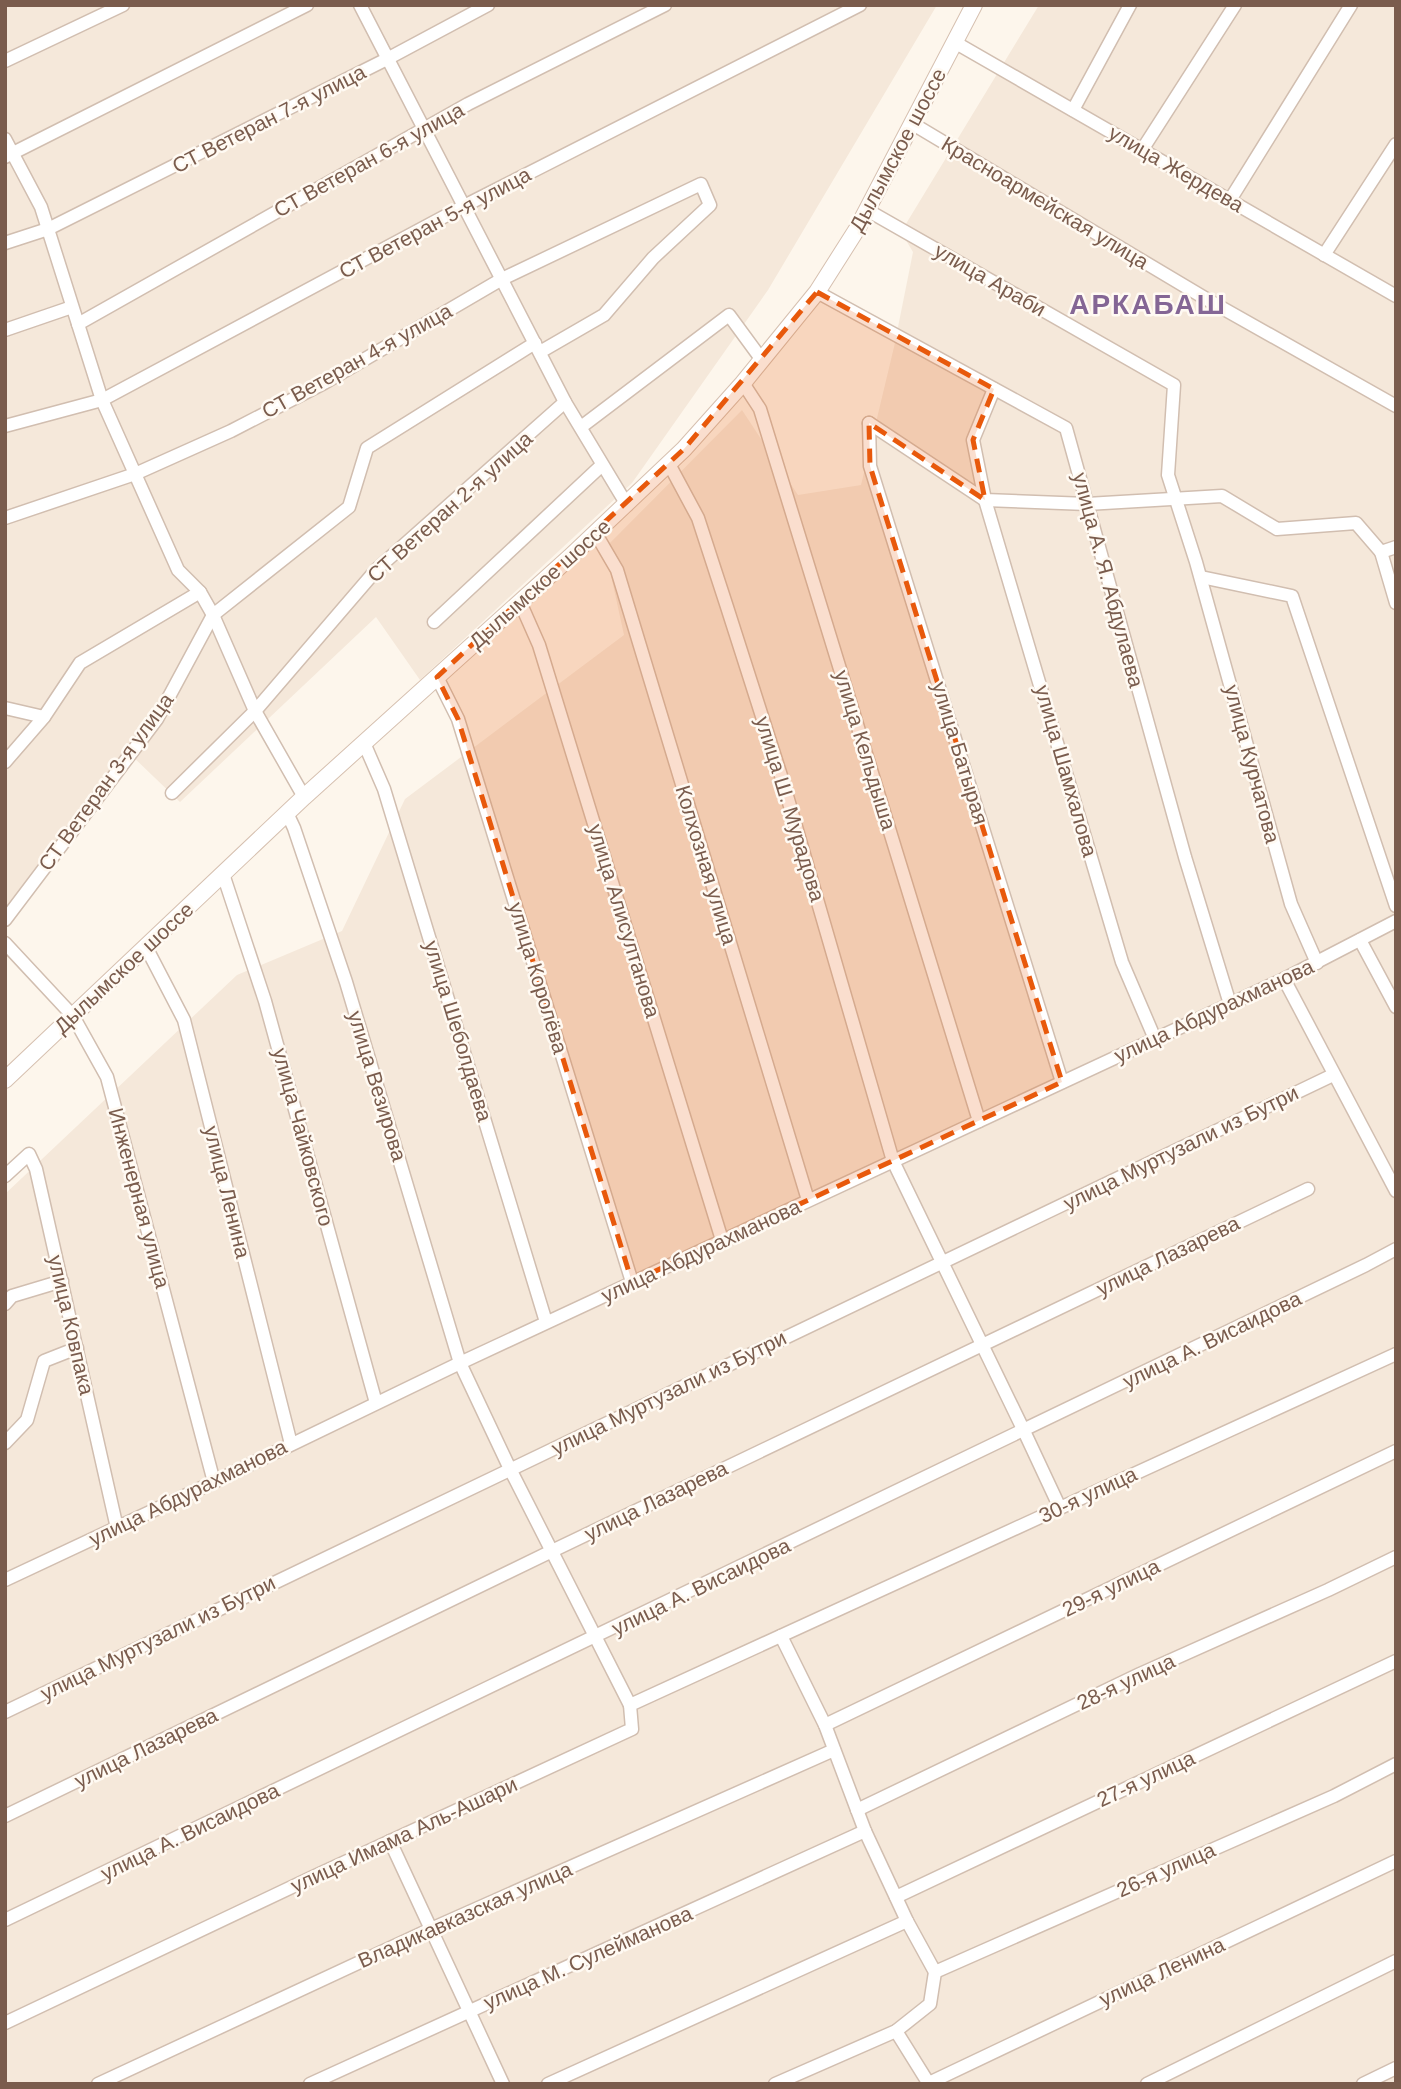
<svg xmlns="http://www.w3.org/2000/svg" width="1401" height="2089" viewBox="0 0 1401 2089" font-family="Arial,sans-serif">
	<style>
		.residential { fill: #f5e8da }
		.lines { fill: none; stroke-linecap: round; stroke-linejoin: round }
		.minor-casing { stroke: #d1beb0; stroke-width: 15 }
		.secondary-casing { stroke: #d6c0b0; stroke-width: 18 }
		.minor { stroke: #fff; stroke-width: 12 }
		.secondary { stroke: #fff; stroke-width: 16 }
		.marked { fill: #e8590c; fill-opacity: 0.2; stroke: #e8590c; stroke-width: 5; stroke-dasharray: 14 9; stroke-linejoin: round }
		.labels { text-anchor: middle; stroke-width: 5; stroke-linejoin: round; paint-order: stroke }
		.street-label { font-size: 21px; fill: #7a5c4d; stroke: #fffaf3 }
		.district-label { font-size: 28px; font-weight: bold; letter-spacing: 2px; fill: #846695; stroke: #fffaf3 }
	</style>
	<rect width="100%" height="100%" fill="#fdf6ec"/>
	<g class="residential">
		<polygon points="5,5 937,5 768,290 632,483 420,680 376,617 180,802 129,753 5,913"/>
		<polygon points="1039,5 1396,5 1396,2084 5,2084 5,1194 237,975 342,931 405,799 624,635 605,548 742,410 798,495 861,485 894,347 913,252 901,232"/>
	</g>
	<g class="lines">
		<g class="minor-casing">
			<g id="minor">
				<polyline points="360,5 565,402 627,505"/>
				<polyline points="956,43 1396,296"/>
				<polyline points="5,61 123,5"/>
				<polyline points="1073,110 1130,5"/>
				<polyline points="913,124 1208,300 1396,406"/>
				<polyline points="5,139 41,207 102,400 178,570 200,592 213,615 255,711 304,797"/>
				<polyline points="1142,150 1235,5"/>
				<polyline points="5,157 307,5"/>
				<polyline points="1230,200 1351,5"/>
				<polyline points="867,210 1174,385 1168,475 1196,562 1291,904 1317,963"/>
				<polyline points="5,243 48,229 387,59 488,5"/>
				<polyline points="1324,255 1396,144"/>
				<polyline points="817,292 1066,428 1185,857 1230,1004"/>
				<polyline points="78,324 468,104 665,5"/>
				<polyline points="5,330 72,307"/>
				<polyline points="743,383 760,409 979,1121"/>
				<polyline points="994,389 973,440 985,500 1122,962 1155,1039"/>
				<polyline points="869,423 870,466 1062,1082"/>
				<polyline points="869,423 985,500 1087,504 1222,496 1277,529 1356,523 1381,552 1396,547"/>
				<polyline points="5,426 102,400 464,206 860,5"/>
				<polyline points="581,427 729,315 762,360"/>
				<polyline points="669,464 698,518 727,607 783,782 893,1161 1024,1431 1060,1508"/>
				<polyline points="5,518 135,474 231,431 324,383 502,279 701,184 710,205 653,258 604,315 540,352"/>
				<polyline points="596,534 617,570 808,1200"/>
				<polyline points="1381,552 1396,603"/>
				<polyline points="1201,577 1292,596 1396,906"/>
				<polyline points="520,602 539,645 722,1240"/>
				<polyline points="434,622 602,465"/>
				<polyline points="437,677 458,719 632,1282"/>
				<polyline points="5,708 44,717"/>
				<polyline points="364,743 384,789 546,1322"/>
				<polyline points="5,762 44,717 80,663 200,592"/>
				<polyline points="172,793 255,711 377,569 565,402"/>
				<polyline points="287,813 294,828 346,982 460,1363 510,1469 630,1705"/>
				<polyline points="223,874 265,1001 376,1403"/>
				<polyline points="5,920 157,719 213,615 349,507 367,448 535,343"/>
				<polyline points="1360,940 1396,1007"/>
				<polyline points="5,943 73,1016 107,1077 214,1482"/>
				<polyline points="146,947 184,1020 291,1444"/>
				<polyline points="1284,979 1396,1191"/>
				<polyline points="5,1176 29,1154 36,1169 117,1528"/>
				<polyline points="5,1304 12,1296 62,1281"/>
				<polyline points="5,1443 27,1420 44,1361 77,1348"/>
				<polyline points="5,1580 214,1482 460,1363 1284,979 1396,921"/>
				<polyline points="5,1712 1333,1075"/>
				<polyline points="825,1725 1396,1451"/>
				<polyline points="857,1810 1140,1674 1328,1590 1396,1557"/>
				<polyline points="5,1816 552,1551 1308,1189"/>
				<polyline points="390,1841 503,2084"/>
				<polyline points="896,1897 1396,1661"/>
				<polyline points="5,1920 1366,1265 1396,1249"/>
				<polyline points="935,1972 1334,1796 1396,1764"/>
				<polyline points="5,2023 315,1876 632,1729 630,1705 1396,1354"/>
				<polyline points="896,2031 929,2084"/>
				<polyline points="929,2083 1396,1861"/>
				<polyline points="98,2084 431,1929 834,1750"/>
				<polyline points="310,2084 865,1831"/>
				<polyline points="548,2084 907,1921"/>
				<polyline points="775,2084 896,2031 930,2004 935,1972 907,1921 865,1831 825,1725 781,1636"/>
				<polyline points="1147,2084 1396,1961"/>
				<polyline points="1363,2084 1396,2068"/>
			</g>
		</g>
		<g class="secondary-casing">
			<polyline id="secondary" points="5,1080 304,797 570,557 684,449 743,383 817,292 857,229 974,5"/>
		</g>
		<use href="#minor" class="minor"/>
		<use href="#secondary" class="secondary"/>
	</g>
	<path class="marked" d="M817,292L994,389L973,440L985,500L869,423L870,466L1062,1082L632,1282L458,719L437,677L684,449Z"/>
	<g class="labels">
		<g class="street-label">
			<text transform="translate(269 119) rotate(-27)" y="7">СТ Ветеран 7-я улица</text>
			<text transform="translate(898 150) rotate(-62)" y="7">Дылымское шоссе</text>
			<text transform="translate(369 160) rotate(-29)" y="7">СТ Ветеран 6-я улица</text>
			<text transform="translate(1176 169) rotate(30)" y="7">улица Жердева</text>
			<text transform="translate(1045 203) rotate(31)" y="7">Красноармейская улица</text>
			<text transform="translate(435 223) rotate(-28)" y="7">СТ Ветеран 5-я улица</text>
			<text transform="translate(990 280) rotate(30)" y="7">улица Араби</text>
			<text transform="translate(357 361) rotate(-29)" y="7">СТ Ветеран 4-я улица</text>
			<text transform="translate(450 507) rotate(-42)" y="7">СТ Ветеран 2-я улица</text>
			<text transform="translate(1108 580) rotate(75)" y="7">улица А. Я. Абдулаева</text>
			<text transform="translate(540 584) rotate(-42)" y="7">Дылымское шоссе</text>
			<text transform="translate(865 750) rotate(73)" y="7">улица Кельдыша</text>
			<text transform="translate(960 753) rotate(73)" y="7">улица Батырая</text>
			<text transform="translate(1252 764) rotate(75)" y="7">улица Курчатова</text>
			<text transform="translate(1066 771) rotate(74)" y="7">улица Шамхалова</text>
			<text transform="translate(106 782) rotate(-54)" y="7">СТ Ветеран 3-я улица</text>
			<text transform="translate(790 809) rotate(73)" y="7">улица Ш. Мурадова</text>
			<text transform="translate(706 865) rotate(73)" y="7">Колхозная улица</text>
			<text transform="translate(624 921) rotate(73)" y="7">улица Алисултанова</text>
			<text transform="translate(124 968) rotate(-43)" y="7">Дылымское шоссе</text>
			<text transform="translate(538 978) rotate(73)" y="7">улица Королёва</text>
			<text transform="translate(1214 1011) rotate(-25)" y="7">улица Абдурахманова</text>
			<text transform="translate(458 1031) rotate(73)" y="7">улица Шеболдаева</text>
			<text transform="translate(377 1086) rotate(73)" y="7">улица Везирова</text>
			<text transform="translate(303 1137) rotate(75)" y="7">улица Чайковского</text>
			<text transform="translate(1181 1148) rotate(-26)" y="7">улица Муртузали из Бутри</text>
			<text transform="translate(227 1192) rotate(76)" y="7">улица Ленина</text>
			<text transform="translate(139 1198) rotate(75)" y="7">Инженерная улица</text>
			<text transform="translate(701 1251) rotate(-25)" y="7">улица Абдурахманова</text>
			<text transform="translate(1168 1256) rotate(-26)" y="7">улица Лазарева</text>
			<text transform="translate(71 1325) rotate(77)" y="7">улица Ковпака</text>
			<text transform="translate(1212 1340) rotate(-26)" y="7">улица А. Висаидова</text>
			<text transform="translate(669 1393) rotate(-26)" y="7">улица Муртузали из Бутри</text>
			<text transform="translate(188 1493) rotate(-26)" y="7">улица Абдурахманова</text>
			<text transform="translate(1088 1495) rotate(-25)" y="7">30-я улица</text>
			<text transform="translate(656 1501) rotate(-26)" y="7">улица Лазарева</text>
			<text transform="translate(701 1587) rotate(-26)" y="7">улица А. Висаидова</text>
			<text transform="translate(1111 1588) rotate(-26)" y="7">29-я улица</text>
			<text transform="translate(158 1638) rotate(-26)" y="7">улица Муртузали из Бутри</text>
			<text transform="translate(1126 1682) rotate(-25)" y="7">28-я улица</text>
			<text transform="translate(146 1748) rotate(-26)" y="7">улица Лазарева</text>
			<text transform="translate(1146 1779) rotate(-25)" y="7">27-я улица</text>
			<text transform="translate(190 1832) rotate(-26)" y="7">улица А. Висаидова</text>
			<text transform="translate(404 1835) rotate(-25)" y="7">улица Имама Аль-Ашари</text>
			<text transform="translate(1166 1870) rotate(-24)" y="7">26-я улица</text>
			<text transform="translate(465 1915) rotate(-24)" y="7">Владикавказская улица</text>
			<text transform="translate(588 1958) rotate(-24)" y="7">улица М. Сулейманова</text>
			<text transform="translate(1162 1972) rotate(-25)" y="7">улица Ленина</text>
		</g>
		<g class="district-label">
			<text x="1148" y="314">АРКАБАШ</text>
		</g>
	</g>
	<rect width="1401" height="2089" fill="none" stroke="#7a5c4d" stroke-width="14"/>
</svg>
